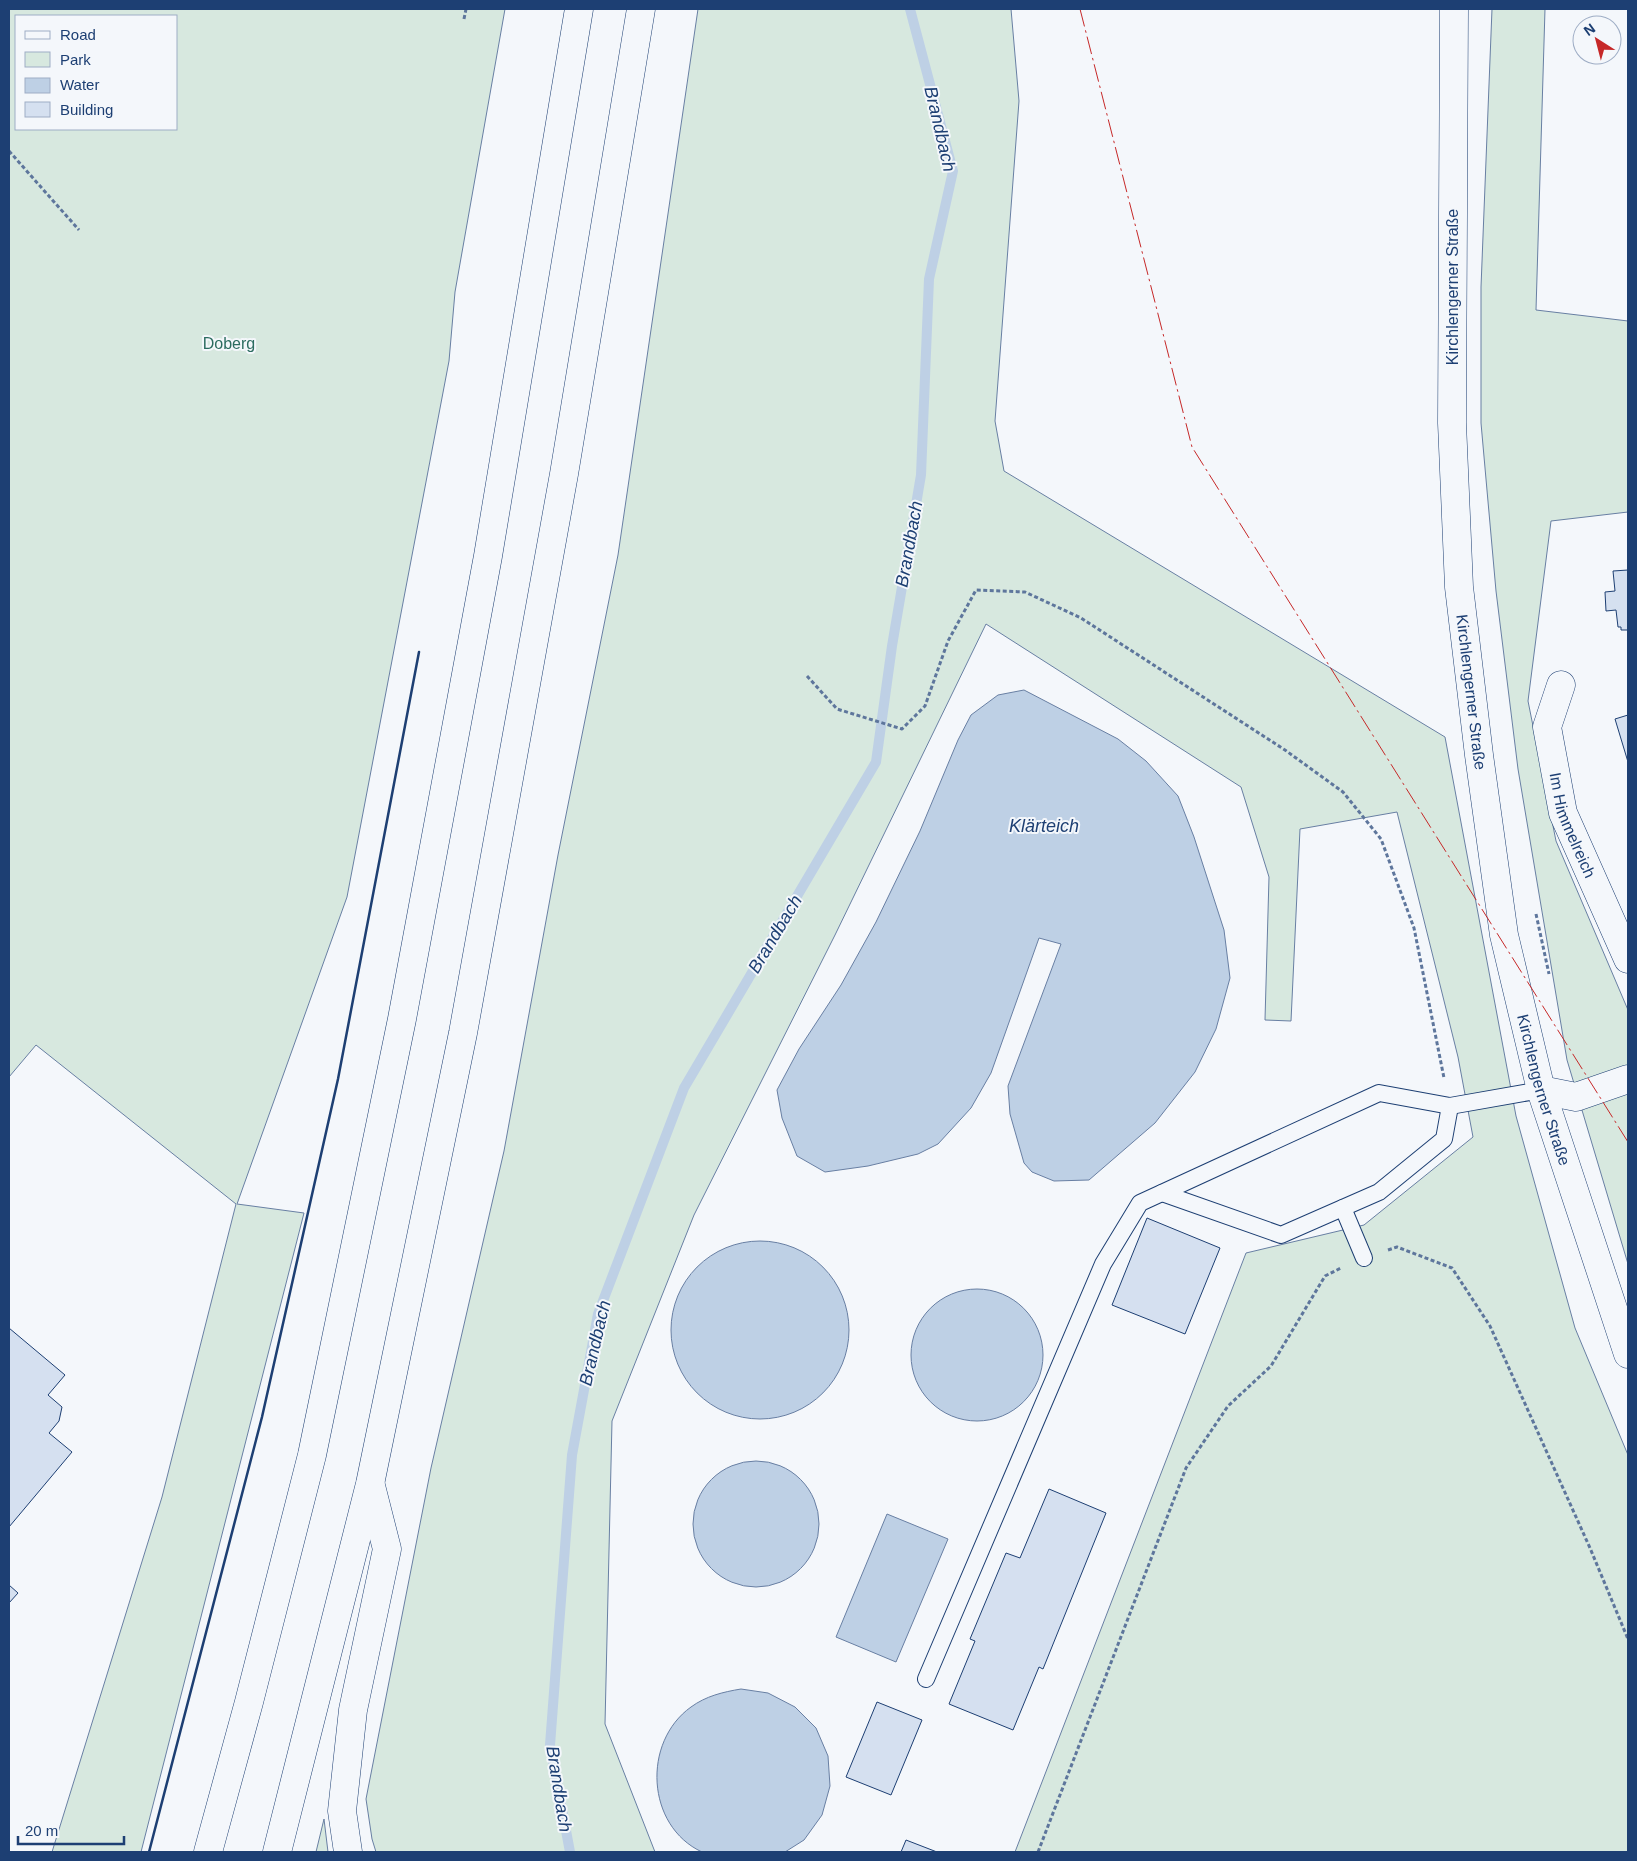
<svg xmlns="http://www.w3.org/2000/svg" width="1637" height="1861" viewBox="0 0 1637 1861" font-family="Arial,sans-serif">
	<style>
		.green { fill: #d7e8df; stroke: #687fa3; fill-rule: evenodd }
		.water { fill: #bed0e5; stroke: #687fa3 }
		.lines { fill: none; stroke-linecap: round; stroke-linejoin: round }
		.stream { stroke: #bed0e5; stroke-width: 10 }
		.building { fill: #d5e0f0; stroke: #1d3f73 }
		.service-casing { stroke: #1d3f73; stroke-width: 18 }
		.minor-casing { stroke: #1d3f73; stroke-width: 29 }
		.tertiary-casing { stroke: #1d3f73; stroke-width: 29 }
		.motorway-casing { stroke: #1d3f73; stroke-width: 29 }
		.path { stroke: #5e769c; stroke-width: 3; stroke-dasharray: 4 2.5; stroke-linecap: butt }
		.service { stroke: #f4f7fb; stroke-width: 16 }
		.minor { stroke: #f4f7fb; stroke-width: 28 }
		.tertiary { stroke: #f4f7fb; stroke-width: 28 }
		.motorway { stroke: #f4f7fb; stroke-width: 28 }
		.wall { stroke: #1d3f73; stroke-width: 2.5 }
		.power { stroke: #c62828; stroke-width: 1; stroke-dasharray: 18 4 2.5 4; stroke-linecap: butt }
		.labels { text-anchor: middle; stroke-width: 4; stroke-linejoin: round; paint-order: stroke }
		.street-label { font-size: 16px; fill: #1d3f73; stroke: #f4f7fb }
		.park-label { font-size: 16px; fill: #2c6c60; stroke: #f4f7fb }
		.water-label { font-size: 18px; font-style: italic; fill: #1d3f73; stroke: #f4f7fb }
	</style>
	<rect width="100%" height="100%" fill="#f4f7fb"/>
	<g class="green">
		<path d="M9,9H505L455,292L449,361L347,897L237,1204L304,1213L141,1852H52L162,1497L236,1204L36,1045L9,1077ZM16,16H176V129H16Z"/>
		<polygon points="698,9 1011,9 1019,101 995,421 1004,471 1445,737 1516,1116 1575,1328 1628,1455 1628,1852 1015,1852 1246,1253 1364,1225 1473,1137 1458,1057 1397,812 1300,829 1291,1021 1265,1020 1269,877 1241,787 986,624 835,935 694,1215 612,1421 605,1724 655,1852 376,1852 372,1839 366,1799 431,1468 504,1151 558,855 618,555"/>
		<polygon points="1492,9 1545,9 1536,310 1628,321 1628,512 1551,521 1528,701 1556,841 1628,1010 1628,1264 1567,1060 1518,769 1496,591 1481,423 1481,287"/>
		<polygon points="324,1819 328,1852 316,1852"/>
	</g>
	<g class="water">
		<polygon points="1024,690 1118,739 1146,761 1178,796 1194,837 1224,930 1230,978 1216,1029 1195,1072 1155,1123 1089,1180 1054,1181 1032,1172 1024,1163 1010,1114 1008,1086 1061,944 1039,938 991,1073 971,1108 938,1144 918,1154 868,1166 825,1172 797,1156 782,1118 777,1090 799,1049 841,985 876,922 920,831 958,740 971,715 998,695"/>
		<circle cx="760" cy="1330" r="89"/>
		<circle cx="977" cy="1355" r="66"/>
		<circle cx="756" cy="1524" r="63"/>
		<polygon points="887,1514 948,1539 896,1662 836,1637"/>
		<path d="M741,1689L768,1693L795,1707L816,1728L828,1756L830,1786L822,1815L804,1840L785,1852H702C646,1826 642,1742 691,1707C706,1696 723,1692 741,1689Z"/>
	</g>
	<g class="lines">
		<polyline class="stream" points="570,1852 550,1745 572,1455 598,1314 684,1088 876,762 892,646 921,475 929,279 953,171 910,9"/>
	</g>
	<g class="building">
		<polygon points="1628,570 1628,630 1621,630 1621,627 1618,627 1616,610 1606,611 1605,592 1615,591 1613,571"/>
		<polygon points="1628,715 1628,762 1615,719"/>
		<polygon points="1147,1218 1220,1248 1185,1334 1112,1305"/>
		<polygon points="9,1328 65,1375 48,1395 62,1407 59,1421 49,1433 72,1452 9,1527"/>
		<polygon points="1049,1489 1106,1513 1043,1669 1039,1667 1013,1730 949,1704 975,1641 970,1639 1006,1553 1020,1558"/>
		<polygon points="9,1585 18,1593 9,1603"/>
		<polygon points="877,1702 922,1720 891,1795 846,1777"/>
		<polygon points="906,1840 937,1852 901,1852"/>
	</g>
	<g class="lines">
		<g class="service-casing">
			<g id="service">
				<polyline points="1162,1193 1281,1235 1379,1192 1444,1139 1450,1106"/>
				<polyline points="1343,1208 1364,1258"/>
				<polyline points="926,1679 1103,1264 1140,1203 1379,1093 1450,1106 1541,1090"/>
			</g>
		</g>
		<g class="minor-casing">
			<g id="minor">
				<path id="s1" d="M1561,685L1547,727L1563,813L1628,959"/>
				<polyline points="1541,1090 1576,1097 1628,1079"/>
			</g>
		</g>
		<g class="tertiary-casing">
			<g id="tertiary">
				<path id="s2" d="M1454,9L1452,423L1459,587L1479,755L1504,935L1541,1090L1628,1354"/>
			</g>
		</g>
		<g class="motorway-casing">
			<g id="motorway">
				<polyline points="208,1852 249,1702 312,1455 402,1019 488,556 579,9"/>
				<polyline points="277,1852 370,1484 463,1033 564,474 641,9"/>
				<polyline points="348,1852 342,1811 353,1710 387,1549 371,1486"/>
			</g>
		</g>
		<g class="path">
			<polyline points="464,19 466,9"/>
			<polyline points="9,151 79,230"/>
			<polyline points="807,676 837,709 902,729 925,706 948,641 976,590 1025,592 1081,618 1285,750 1343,792 1381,839 1414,928 1444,1078"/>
			<polyline points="1536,914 1549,974"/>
			<polyline points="1388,1250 1397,1247 1452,1268 1490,1326 1590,1548 1628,1639"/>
			<polyline points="1038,1852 1186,1468 1228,1406 1271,1366 1325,1276 1341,1268"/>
		</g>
		<use href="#service" class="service"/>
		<use href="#minor" class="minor"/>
		<use href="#tertiary" class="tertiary"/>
		<use href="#motorway" class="motorway"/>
		<polyline class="wall" points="149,1852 262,1417 338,1079 419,652"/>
		<polyline class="power" points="1080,9 1192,447 1628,1142"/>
	</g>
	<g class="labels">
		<g class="street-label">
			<text transform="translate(1452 287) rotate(-90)" y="6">Kirchlengerner Straße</text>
			<text dy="6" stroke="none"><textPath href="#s2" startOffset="684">Kirchlengerner Straße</textPath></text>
			<text dy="6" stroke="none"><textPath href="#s1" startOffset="146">Im Himmelreich</textPath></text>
			<text dy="6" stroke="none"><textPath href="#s2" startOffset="1089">Kirchlengerner Straße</textPath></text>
		</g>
		<g class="park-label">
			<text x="229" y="349">Doberg</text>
		</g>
		<g class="water-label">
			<text transform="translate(940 129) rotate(77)" y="6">Brandbach</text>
			<text transform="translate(909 544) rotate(-80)" y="6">Brandbach</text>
			<text x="1044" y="832">Klärteich</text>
			<text transform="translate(775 934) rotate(-59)" y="6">Brandbach</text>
			<text transform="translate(595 1343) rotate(-77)" y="6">Brandbach</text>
			<text transform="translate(559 1789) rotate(81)" y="6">Brandbach</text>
		</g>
	</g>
	<rect width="1637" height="1861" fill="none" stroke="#1d3f73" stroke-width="20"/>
	<rect x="15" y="15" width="162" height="115" fill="#f4f7fb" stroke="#9eadc5"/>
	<rect x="25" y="31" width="25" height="8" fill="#f4f7fb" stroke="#9eadc5"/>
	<text x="60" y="40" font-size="15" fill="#1d3f73">Road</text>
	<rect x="25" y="52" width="25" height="15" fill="#d7e8df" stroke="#9eadc5"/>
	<text x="60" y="65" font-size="15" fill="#1d3f73">Park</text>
	<rect x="25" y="78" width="25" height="15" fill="#bed0e5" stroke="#9eadc5"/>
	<text x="60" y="90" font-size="15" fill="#1d3f73">Water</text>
	<rect x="25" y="102" width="25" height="15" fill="#d5e0f0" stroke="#9eadc5"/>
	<text x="60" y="115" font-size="15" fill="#1d3f73">Building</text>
	<g transform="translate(1597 40) rotate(324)"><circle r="24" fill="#f4f7fb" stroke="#9eadc5"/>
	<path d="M0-4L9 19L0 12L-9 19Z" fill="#c62828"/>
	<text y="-8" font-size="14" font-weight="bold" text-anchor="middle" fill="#1d3f73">N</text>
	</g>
	<path d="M18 1836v8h106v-8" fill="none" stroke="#1d3f73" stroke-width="2.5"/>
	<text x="25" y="1836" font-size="15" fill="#1d3f73" stroke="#f4f7fb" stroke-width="4" paint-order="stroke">20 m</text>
</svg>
